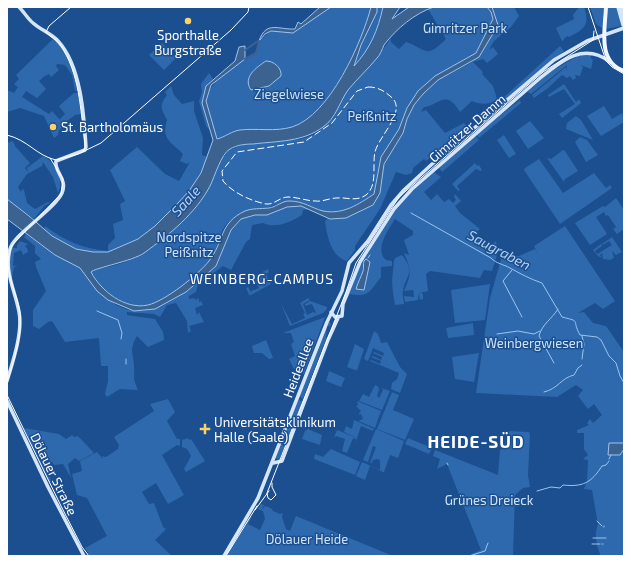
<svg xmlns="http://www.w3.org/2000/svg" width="631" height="563" viewBox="0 0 631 563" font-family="'Exo 2',sans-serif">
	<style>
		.green { fill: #2e69ad }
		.water { fill: #3c6290; stroke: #9cc4f0 }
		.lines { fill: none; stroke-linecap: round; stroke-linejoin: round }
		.stream { stroke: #9cc4f0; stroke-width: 1 }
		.canal { stroke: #3c6290; stroke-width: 2 }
		.secondary { stroke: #d6e6fa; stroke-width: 3.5 }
		.primary { stroke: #f0f6ff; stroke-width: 4 }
		.tram { stroke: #fff; stroke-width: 1 }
		.rail { stroke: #fff; stroke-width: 1; stroke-dasharray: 7 3; stroke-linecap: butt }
		.poi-dot { fill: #ffd166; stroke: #1b4f8f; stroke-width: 1.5 }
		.labels { text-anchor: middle; stroke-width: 3; stroke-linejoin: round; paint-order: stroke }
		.park-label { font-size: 13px; fill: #cfe3fa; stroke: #1b4f8f }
		.poi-label { font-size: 13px; fill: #fff; stroke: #1b4f8f; text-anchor: start }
		.street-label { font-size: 13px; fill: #fff; stroke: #1b4f8f }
		.water-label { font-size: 14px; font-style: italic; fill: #b5d3f5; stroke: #1b4f8f }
		.neighbourhood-label { font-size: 14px; letter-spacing: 1px; fill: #fff; stroke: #1b4f8f }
		.district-label { font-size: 17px; font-weight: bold; letter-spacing: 1px; fill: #fff; stroke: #1b4f8f }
	</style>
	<rect width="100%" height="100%" fill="#1b4f8f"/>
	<g class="green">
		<path d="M331,7H371C362,45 329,115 292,127C275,132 257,127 240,130C232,131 225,137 217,139C214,132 206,108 206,101C208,81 240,61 256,53L259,41L271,31L293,33Z"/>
		<path d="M377,7H383C378,30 370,49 354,66L361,45L377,12Z"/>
		<path d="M434,7H487L491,12L493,19L476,53L435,76L418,91L407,108L399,129L381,157L374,194C359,204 342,215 323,211C311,208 303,201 289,201C284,201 237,218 231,221C220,226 219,245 213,255C201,275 171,298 149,305C131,310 112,297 100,285C97,281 95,276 91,273L92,269C114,268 135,260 153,246L229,150L243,145L301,139L316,134L333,118L348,90L377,58L391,38V42L399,49L406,42C427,49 425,60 446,39L428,9Z"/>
		<path d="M492,7H514L519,16L511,27L494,41L489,50L493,47L498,54L487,63L483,59L473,62L483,72L482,74L493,86L497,99C491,105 480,105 472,101L460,112C458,109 455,104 452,102C443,94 432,108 424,107L421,112L426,110L445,133L464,123L469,129L445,148L443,147L426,161L424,159L413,168L412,173L406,175L396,172L380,209L355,246V250L347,261C331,257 327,236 325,221L328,218H346L373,205L380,193L384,164L403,133L407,119L414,105L423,94L438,80L472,62L498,25Z"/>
		<path d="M579,7H584C590,25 585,29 569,37L567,36L562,41L556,28L574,19L573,15Z"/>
		<polygon points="590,7 604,7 602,28 596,24"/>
		<polygon points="607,7 617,7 621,26 606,29"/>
		<path d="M54,38C69,53 75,71 77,91H75L72,75L65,65L57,64L56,66L59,70L51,77L49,74L44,77L48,73L39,81L46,89L37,98L26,91L22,97L49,114L52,111L61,121L63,127L59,130L58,135L54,138L44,116L20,108L7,112V90L14,93L18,87L14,84L19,79L16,75Z"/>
		<polygon points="162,43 176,58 164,70 149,55"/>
		<polygon points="560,46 564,51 504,101 502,99"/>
		<polygon points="581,54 593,55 590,57 593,60 591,69 581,65 583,67 580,76 575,75 576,78 573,80 570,76 567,78 562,75 548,88 534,98 532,95 566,67 566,71 567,65 531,94 528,92 526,93 550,72"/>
		<polygon points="209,73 213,79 206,86 202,103 210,130 206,126 199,101 202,92 201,84"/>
		<polygon points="564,84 576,102 579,99 581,103 562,118 559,114 575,104 564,89 549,97 548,95"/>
		<path d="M171,86L174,95L182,104L194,101V111L203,138L202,155L207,157C196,193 148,243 110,252C96,255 79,251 66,245C58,241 49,236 44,229L45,226C65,241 84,249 108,251V245L115,238L113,224L123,220L120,204L125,201L110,170L137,147L165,174L179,181L190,162L187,164L180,161L183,154C171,142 161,139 167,120C161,108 159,106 167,95L165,92Z"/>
		<polygon points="74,93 78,93 82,114 75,115 63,124 60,119 65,114 59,106"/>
		<polygon points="520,100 521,103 479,138 476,134"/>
		<polygon points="604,106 612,119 622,113 624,122 601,136 587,116"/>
		<polygon points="576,116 581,120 593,140 566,129 567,123"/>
		<polygon points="530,121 544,138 528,149 516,131"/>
		<polygon points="475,135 479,140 442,172 439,168"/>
		<polygon points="504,135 516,154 509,158 497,140"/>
		<polygon points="580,137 587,140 598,155 586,162 575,142"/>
		<path d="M13,141L15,146L30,163L25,168L28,172L27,168L43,156C55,162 65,181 58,193L53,177L43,162L42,166L27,174L18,187L21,192L22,189L24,190L27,203L35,209L48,202L50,203L44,206L34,219L7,199V143Z"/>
		<polygon points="563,150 565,151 578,171 565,179 564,182 547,158 551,159"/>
		<polygon points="539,159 563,193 594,173 606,188 610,185 612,188 560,224 524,170 525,168"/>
		<polygon points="475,163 477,166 479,165 482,170 481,171 476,169 457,186 460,190 458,191 452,184"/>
		<path d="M434,172L441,177L424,192L431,200L437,194L444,202L449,199L453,203L456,200L454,197L455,194L461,201L455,206L460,213L480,229L473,235L490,247L496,241L498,252L492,271L484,270L480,278L430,271L426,274L428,291L420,293L423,294V299L420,300L419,293L418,300L405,302L404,296L414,297L413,290L404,291C412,273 411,271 404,253L409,255L404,240L413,235V231L395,219C388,230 374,250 386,260L392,261V266L381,267V277C370,291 369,298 350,294L344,304L361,262L398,206L404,198Z"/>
		<polygon points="616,198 624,210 624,229 617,234 613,229 616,227 608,215 606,216 604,212 596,217 607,234 590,245 575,223 603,206 605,207"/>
		<path d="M301,206L308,209L303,210L302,215C291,222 276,229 263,223L252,225L250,239L246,242L231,270L223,266L198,285L196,292L189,296V299L194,298L196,300L199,298V302L201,301L203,305L195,308L197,315L199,312L204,322L189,326L191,331L188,333L187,321L176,303L167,305L160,317L154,314L127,312V315L155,319L163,332L164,340L148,347L137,336C129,350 133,352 134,366C135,380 132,376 138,390L120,389L107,397L105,394L108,381V366H101L99,338L65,342L52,321L48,322L39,329L33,326V310L46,291L36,267L35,262L41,259L35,253V246L24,237L26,234L55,255L80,268L97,291L116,305L128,310L143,311L162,306L177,297L216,266L231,230L241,219L256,215H267L287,207Z"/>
		<path d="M565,226L615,301L603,309L595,303L578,313L584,312L593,323L606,326L624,352V556H601C596,546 594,534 598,524L592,490L584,489L587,481L588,460L583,459L588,455L584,449V433H577V430L589,425L587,423L590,419L593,423L602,415L594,404L588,409L578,396L583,390L576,385L557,397L476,393L490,298L502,256H519L535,249L538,254L534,246Z"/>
		<polygon points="612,237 622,252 616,255 612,251 614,258 610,260 603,259 602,253 600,255 602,258 598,256 593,250 601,244 602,246 595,251 597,254 612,245 609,241 603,245 602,244"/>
		<polygon points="20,241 28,244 25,246 27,248 28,252 23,255 21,250 14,253 13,266 18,265 14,267 11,282 9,278 10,252 12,248 17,248 17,245"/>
		<path d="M402,255C416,274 406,274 403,291C402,295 404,300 404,304L395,305C393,293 391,282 393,271C394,266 393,262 395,258Z"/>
		<polygon points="268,269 269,272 266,274 271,284 251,295 249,295 246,288 248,287 252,294 251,291 259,288 253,277"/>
		<polygon points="490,284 485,320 455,323 451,290"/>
		<polygon points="308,298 310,300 303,304 307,315 313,312 316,313 312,304 305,306 305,304 310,301 327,307 327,309 323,313 290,326 281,304 292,324 305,318 303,314 305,313 300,303"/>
		<polygon points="325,317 304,374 297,375 289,359 295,356 291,344 294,342 291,333 283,333"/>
		<path d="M328,320L331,324L330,327L328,325C326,329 327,334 326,339L303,399L299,396Z"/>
		<polygon points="473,323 474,335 448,338 446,328"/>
		<polygon points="374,331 378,334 381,343 387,342 400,367 407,374 400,393 391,389 392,383 397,379 399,373 370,361 371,360 380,364 381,361 371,357 373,356 381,360 382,357 373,353 374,352 383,356 384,353 373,348 368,361 364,359"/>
		<polygon points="266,340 273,358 269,359 262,353 254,353 252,346"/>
		<polygon points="355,344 364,349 357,369 365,349 357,370 355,370 347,367"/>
		<polygon points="479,353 474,382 455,379 452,357"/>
		<polygon points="329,371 345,378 341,387 326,381"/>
		<polygon points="375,385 379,387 378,388 379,389 377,396 379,398 383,390 381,388 390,391 382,410 359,401 363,394 369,397"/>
		<polygon points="392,392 399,395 393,410 414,419 405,440 377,429"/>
		<polygon points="168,399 175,412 167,421 177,439 180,439 180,446 177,445 162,455 184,495 168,504 156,483 142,492 149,504 154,503 163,527 166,529 155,540 172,556 90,556 85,548 107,536 87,498 77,495 72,474 82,471 80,461 97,452 103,459 102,456 106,457 118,449 119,445 114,437 154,411 150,404"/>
		<polygon points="298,400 303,401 280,460 277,459 275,457"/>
		<polygon points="357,401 381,411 375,428 358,421 363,419 361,414 358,415 361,411 356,406 358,405"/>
		<polygon points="354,420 374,429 373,431 361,426 357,438 344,432 346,426 352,429"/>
		<polygon points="24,428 59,434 66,439 72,435 74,437 78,436 94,453 79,461 75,458 68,464 71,478 63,464 54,465 52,462 49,464 50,466 46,469 52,482 49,483"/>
		<polygon points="308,429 322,435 320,445 302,439 305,431"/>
		<polygon points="376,429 404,441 398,458 390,455 384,472 383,472 370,466 365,480 356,476 362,462 382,471 380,470 380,460 377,459 373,460 372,463 370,463 376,447 373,446 368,462 363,460"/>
		<polygon points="337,430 357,438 355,444 356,439 353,438 347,453 342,451 345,439 336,436 334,438"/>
		<polygon points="508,431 529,432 530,435 528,475 530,487 523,488 515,495 513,556 467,556 481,550 447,464 437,469 436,472 440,459 433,456 435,450 498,475 500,450 505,447"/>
		<polygon points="188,438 189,440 191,439 205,461 186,472 184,469 191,456 187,449 182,447 182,440"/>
		<polygon points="408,438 432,448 429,454 405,444"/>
		<polygon points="331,449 360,462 355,475 314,459 315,454 323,457"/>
		<polygon points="261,504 264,505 261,510 265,506 271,508 273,511 280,514 283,513 282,517 286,529 290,531 296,516 393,556 225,556 249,517 252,517 248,524 260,530 265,519 263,511 258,509"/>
	</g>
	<g class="water">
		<path d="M320,7H331L293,33L271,31L265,34L259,41C266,20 279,30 295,29L298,22L301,24Z"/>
		<path d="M371,7H377V12L361,45L354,66C370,49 378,30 383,7H400L392,19L409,7H434C415,13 396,29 384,45C382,50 380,55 377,58C368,69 357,79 348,90C339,103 336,118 323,127C303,142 278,141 253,144C245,144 237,145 230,149C221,154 215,176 210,186C196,213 169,235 144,253C133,261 94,268 91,272C101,291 125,310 148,305C165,301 198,275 209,261C224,242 219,223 245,211C253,208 260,209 269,208C276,207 282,201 289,201C304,201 311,208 323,211C343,215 359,204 374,194L381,157L399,129L407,108L418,91L435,76L476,53L493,19L491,12L487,7H492L498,25L479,57L438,80L423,94L414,105L407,119L403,133L384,164L380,193L373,205L346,218L330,219L301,206L287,207L267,215H255L241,219L231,230L216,266L186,292L155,309L134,311L108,300L97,291L80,268L55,255L7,219V199L29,216L52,236L76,249L93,252H108L138,239L155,226L177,204L189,191L201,173L213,140L202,103L206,86L235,61L239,47L245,46V59L211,85L206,101L217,139C225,137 232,131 240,130C257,128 275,132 292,127C330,115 362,42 371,7Z"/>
		<path d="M266,61C274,61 282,68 281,76L269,86L251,90C242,77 257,67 266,61Z"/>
		<path d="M366,259L370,262L364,290L356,289C358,282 361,277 363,271C364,268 363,264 364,261Z"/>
		<polygon points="609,443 624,443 624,449 620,455 608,455"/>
	</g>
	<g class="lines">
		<g class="stream">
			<path d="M411,213L491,258C497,264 503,264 510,268C521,274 530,279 542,283L562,317C582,322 571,319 580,335L597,337L601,340L609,356L616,363L620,376L624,383"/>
			<polyline points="368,258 370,255"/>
			<polyline points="512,270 503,281 522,317"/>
			<polyline points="97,311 118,320 122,333 121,339"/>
			<polyline points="497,334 518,331 534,334 540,331"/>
			<polyline points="582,336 584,344 582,359"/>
			<polyline points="126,359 126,364"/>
			<path d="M554,363L539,336C542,324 552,319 558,309"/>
			<path d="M544,392C558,389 561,378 574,375L578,368L582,365"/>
			<polyline points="609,459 611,455"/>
			<polyline points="447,463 448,465"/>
			<path d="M537,491L551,487L560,488L563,485C583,487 591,483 602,466L606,465L609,461"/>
			<polyline points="597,521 602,526"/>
			<polyline points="604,526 604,527"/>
			<polyline points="593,538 606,538"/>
			<polyline points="592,544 600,544"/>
			<polyline points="602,544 603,544"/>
			<polyline points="469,556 485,551 488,543"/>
			<polyline points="608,556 610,556"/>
		</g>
		<g class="canal">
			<polyline points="245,50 258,41"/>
			<polyline points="245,59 256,53 259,41"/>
		</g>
		<g class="secondary">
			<polyline points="618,7 623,25"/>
			<polyline points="621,7 624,20"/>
			<path d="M331,312L335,317L342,316L343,304L360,262L394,209L412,189L539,79C560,62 583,41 610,62"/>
			<path d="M7,381C13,361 23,332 19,312C15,290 4,272 10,249C14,234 54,210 62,193C68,179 54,172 56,161L85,150L86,147C84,115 81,66 58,41C52,34 41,30 33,23C28,19 24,12 19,7"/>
			<polyline points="7,401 48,487 84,556"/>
			<polyline points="273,463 282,461 328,340 338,318"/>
			<polyline points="224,556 258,498 327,322 342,291 349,263 368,241 391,205 404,190 431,165 554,60 587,41 624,28"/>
		</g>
		<path class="primary" d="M606,7C605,29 597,62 624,71"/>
		<g class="tram">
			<path d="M71,7L49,26L46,32C50,37 56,39 60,44C80,74 80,108 85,143V148L83,151"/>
			<polyline points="588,7 606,61 612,67 624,74"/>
			<path d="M7,135C28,140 37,156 56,160L78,154L101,143L231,30L248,12L249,7"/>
			<path d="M7,382C14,360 22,336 20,313C17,291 0,267 13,244L61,194L63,179L50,158"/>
			<polyline points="7,395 61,506 82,547 89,556"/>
			<polyline points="272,483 272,487 276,495 271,500 268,498 267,493 346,292 356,263 399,197 543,72 593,40 594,31"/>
			<polyline points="255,510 269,491"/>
			<polyline points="226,556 257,506"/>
		</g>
		<path class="rail" d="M368,87C377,87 383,90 390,96C409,110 379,135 375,152C372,164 378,186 366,195C356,202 347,197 337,198C330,198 322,202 316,201C306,201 298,197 288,197C280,197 274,205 266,204C251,201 233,193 223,181L222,171L237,152L304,142L332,123L357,91Z"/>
	</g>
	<g class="poi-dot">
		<circle cx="188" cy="21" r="4"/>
		<circle cx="53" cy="127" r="4"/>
		<path d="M203 423h4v4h4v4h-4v4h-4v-4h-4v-4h4z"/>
	</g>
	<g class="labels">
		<g class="park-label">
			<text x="465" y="33">Gimritzer Park</text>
			<text x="289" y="99">Ziegelwiese</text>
			<text x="372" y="121">Peißnitz</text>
			<text x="189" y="242">Nordspitze<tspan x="189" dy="15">Peißnitz</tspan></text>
			<text x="534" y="348">Weinbergwiesen</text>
			<text x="489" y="505">Grünes Dreieck</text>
			<text x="307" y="544">Dölauer Heide</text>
		</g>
		<g class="poi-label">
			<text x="188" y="40" text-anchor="middle">Sporthalle<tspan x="188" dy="15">Burgstraße</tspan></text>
			<text x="61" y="132">St. Bartholomäus</text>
			<text x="214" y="427">Universitätsklinikum<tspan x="214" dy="15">Halle (Saale)</tspan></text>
		</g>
		<g class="street-label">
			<text transform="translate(467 128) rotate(-41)" y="5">Gimritzer Damm</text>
			<text transform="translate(298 368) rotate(-69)" y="5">Heideallee</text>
			<text transform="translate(54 474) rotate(64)" y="5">Dölauer Straße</text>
		</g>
		<g class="water-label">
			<text transform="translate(186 201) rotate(-48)" y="5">Saale</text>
			<text transform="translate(499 250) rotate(28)" y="5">Saugraben</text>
		</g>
		<g class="neighbourhood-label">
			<text x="262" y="284">WEINBERG-CAMPUS</text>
		</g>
		<g class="district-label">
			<text x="476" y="448">HEIDE-SÜD</text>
		</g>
	</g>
	<rect width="631" height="563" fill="none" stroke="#ffffff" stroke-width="16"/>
</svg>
